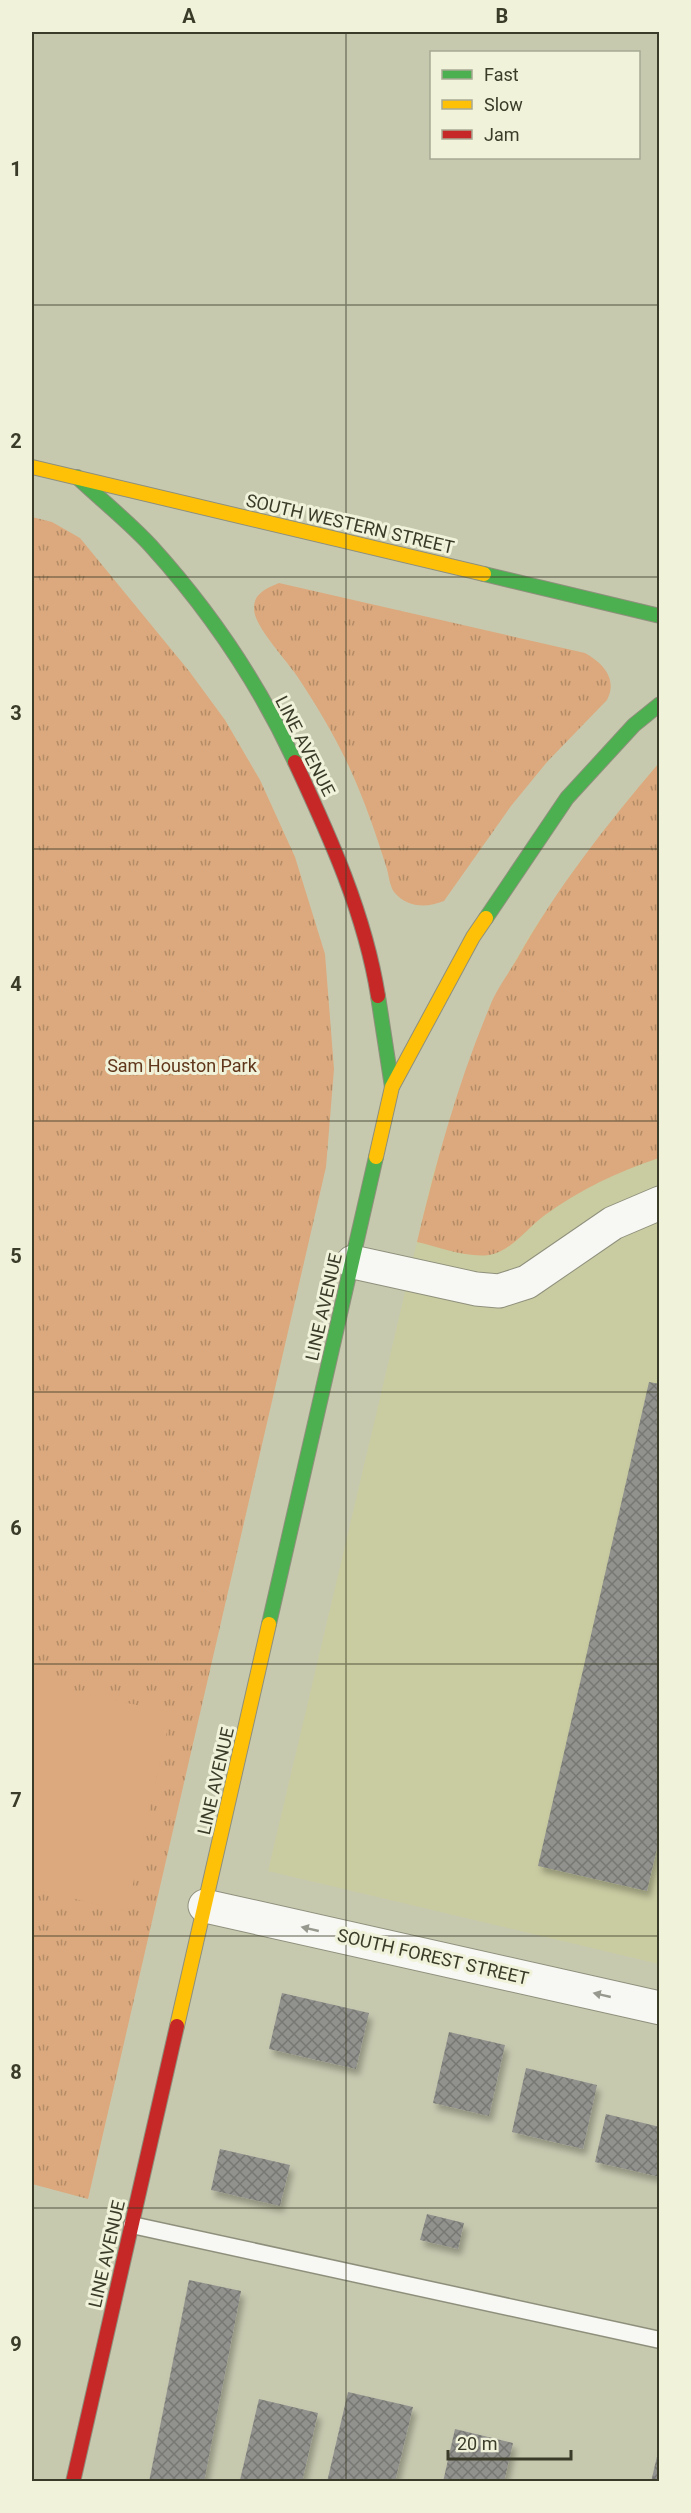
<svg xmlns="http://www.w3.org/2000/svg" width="691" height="2513" viewBox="0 0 691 2513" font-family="Roboto,sans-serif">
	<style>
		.built { fill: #c9cca1 }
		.park { fill: url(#park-tufts) }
		.garden { fill: #dba97d }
		.building { fill: url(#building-cross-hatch); filter: url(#shadow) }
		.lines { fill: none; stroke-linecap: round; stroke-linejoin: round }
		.lane-casing { stroke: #8f907c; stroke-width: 19 }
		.street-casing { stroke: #8f907c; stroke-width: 35 }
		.fast-casing { stroke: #8f907c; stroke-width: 16 }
		.slow-casing { stroke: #8f907c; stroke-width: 16 }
		.jam-casing { stroke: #8f907c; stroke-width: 16 }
		.lane { stroke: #f7f7f3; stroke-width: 16 }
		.street { stroke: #f7f7f3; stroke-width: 33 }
		.fast { stroke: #4caf50; stroke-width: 14 }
		.slow { stroke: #ffc107; stroke-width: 14 }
		.jam { stroke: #c62828; stroke-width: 14 }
		.oneway { fill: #98998e }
		.grid { fill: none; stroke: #3a3b28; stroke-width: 1.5; stroke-opacity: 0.55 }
		.labels { text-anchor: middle; stroke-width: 6; stroke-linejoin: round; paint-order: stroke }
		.street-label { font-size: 18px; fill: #3a3b28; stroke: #f0f2da }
		.park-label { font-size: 18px; fill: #60361b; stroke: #f0f2da }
		.neatline { fill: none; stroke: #3a3b28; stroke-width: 2 }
		.grid-label { font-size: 20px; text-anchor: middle; font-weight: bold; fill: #3a3b28 }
	</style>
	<defs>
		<pattern id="park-tufts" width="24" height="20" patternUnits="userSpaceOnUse" patternTransform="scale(1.5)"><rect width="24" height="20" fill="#dba97d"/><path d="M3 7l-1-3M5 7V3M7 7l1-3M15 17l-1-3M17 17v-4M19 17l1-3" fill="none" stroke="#b38b66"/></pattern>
		<pattern id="building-cross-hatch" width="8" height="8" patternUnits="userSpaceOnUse" patternTransform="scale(1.5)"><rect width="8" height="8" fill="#91918d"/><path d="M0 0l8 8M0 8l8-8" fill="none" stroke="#777873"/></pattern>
		<filter id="shadow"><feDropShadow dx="3.5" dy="6" stdDeviation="3" flood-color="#0004"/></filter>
	</defs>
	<rect width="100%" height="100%" fill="#c7c9af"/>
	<polygon class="built" points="659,763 659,1964 268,1871 433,1174 490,1005 531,933 574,870 624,805"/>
	<g class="park">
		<polygon points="32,517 52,522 80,538 189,671 225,720 260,780 295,857 325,954 334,1069 326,1167 88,2199 32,2184"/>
		<path d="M279,583L585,653C603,663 618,679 607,700L547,762L511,806L444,901C427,908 407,908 394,892C389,885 389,874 386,866C376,834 365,802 351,771C336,738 317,706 297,676C286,660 260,632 255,615C250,596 264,589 279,583Z"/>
		<path d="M659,763V1158C619,1171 579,1190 545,1215C528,1227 511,1252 489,1255C467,1258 439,1247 417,1242C436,1162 458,1082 490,1006C496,990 508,974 517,959C556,889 607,824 659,763Z"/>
	</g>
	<polygon class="garden" points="32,1681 171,1713 127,1911 32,1889"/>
	<g class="building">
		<polygon points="649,1382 660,1384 660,1836 647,1891 538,1866"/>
		<polygon points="282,1993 369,2013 356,2069 269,2049"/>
		<polygon points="449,2032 505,2045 489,2116 433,2103"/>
		<polygon points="526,2068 597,2085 583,2149 512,2132"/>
		<polygon points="606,2114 660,2127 660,2177 595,2162"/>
		<polygon points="220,2149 290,2165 280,2206 211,2190"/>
		<polygon points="427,2214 464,2223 458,2249 420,2240"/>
		<polygon points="189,2280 241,2291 204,2482 149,2482"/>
		<polygon points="348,2392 413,2407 395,2482 327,2482"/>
		<polygon points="259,2399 318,2413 302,2482 240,2480"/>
		<polygon points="455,2429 513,2443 504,2482 443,2482"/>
		<polygon points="659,2448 660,2482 651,2482"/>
	</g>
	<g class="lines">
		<g class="lane-casing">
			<polyline id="lane" points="132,2225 660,2340"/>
		</g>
		<g class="street-casing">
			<g id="street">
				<polyline points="353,1262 476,1289 499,1291 527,1282 613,1223 660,1203"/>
				<polyline points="205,1906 660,2008"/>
			</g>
		</g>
		<g class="fast-casing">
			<g id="fast">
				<path d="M77,477C101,500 128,521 151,546C209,610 259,684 295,762"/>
				<polyline points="484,574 660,616"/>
				<polyline points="486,918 567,798 634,725 660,704"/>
				<polyline points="378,996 392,1087"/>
				<polyline points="269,1624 376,1157"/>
			</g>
		</g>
		<g class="slow-casing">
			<g id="slow">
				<polyline points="32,467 484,574"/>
				<polyline points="376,1157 392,1087 473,937 486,918"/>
				<polyline points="177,2026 269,1624"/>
			</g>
		</g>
		<g class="jam-casing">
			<g id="jam">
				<path d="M295,762C330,837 365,914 378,996"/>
				<polyline points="73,2482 177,2026"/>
			</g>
		</g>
		<use href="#lane" class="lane"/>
		<use href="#street" class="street"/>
		<use href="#fast" class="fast"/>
		<use href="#slow" class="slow"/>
		<use href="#jam" class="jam"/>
	</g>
	<defs><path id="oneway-solid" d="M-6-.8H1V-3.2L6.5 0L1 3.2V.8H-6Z" transform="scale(1.5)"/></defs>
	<g class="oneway">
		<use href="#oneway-solid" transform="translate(310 1929) rotate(-167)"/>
		<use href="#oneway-solid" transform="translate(602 1995) rotate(-167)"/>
	</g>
	<path class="grid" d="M346,32V2482M32,305H660M32,577H660M32,849H660M32,1121H660M32,1392H660M32,1664H660M32,1936H660M32,2208H660"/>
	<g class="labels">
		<g class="street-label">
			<text transform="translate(350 524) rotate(13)" y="6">SOUTH WESTERN STREET</text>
			<text transform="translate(305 746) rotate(63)" y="6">LINE AVENUE</text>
			<text transform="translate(324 1307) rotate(-77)" y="6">LINE AVENUE</text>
			<text transform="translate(216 1781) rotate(-77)" y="6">LINE AVENUE</text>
			<text transform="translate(433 1957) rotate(13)" y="6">SOUTH FOREST STREET</text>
			<text transform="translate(107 2254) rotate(-77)" y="6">LINE AVENUE</text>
		</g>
		<g class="park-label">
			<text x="182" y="1072">Sam Houston Park</text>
		</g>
	</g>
	<rect width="691" height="2513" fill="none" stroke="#f0f2da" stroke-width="66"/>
	<rect x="430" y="51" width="210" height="108" fill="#f0f2da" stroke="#a7a993" stroke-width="1.5"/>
	<rect x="442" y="70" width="30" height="9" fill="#4caf50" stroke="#a7a993" stroke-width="1.5"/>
	<text x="484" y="81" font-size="18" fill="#3a3b28">Fast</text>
	<rect x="442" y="100" width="30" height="9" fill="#ffc107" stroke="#a7a993" stroke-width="1.5"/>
	<text x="484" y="111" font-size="18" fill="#3a3b28">Slow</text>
	<rect x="442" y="130" width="30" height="9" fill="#c62828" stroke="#a7a993" stroke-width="1.5"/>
	<text x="484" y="141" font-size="18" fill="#3a3b28">Jam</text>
	<path d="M448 2450v9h123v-9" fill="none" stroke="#3a3b28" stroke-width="3"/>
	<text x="457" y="2450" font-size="18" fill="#3a3b28" stroke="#f0f2da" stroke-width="4.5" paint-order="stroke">20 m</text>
	<rect x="33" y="33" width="625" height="2447" class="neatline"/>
	<g class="grid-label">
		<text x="189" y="23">A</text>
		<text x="502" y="23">B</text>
		<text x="16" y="176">1</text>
		<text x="16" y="448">2</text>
		<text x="16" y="720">3</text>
		<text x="16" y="991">4</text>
		<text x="16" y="1263">5</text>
		<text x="16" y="1535">6</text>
		<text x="16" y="1807">7</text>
		<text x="16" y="2079">8</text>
		<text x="16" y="2351">9</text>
	</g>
</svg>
